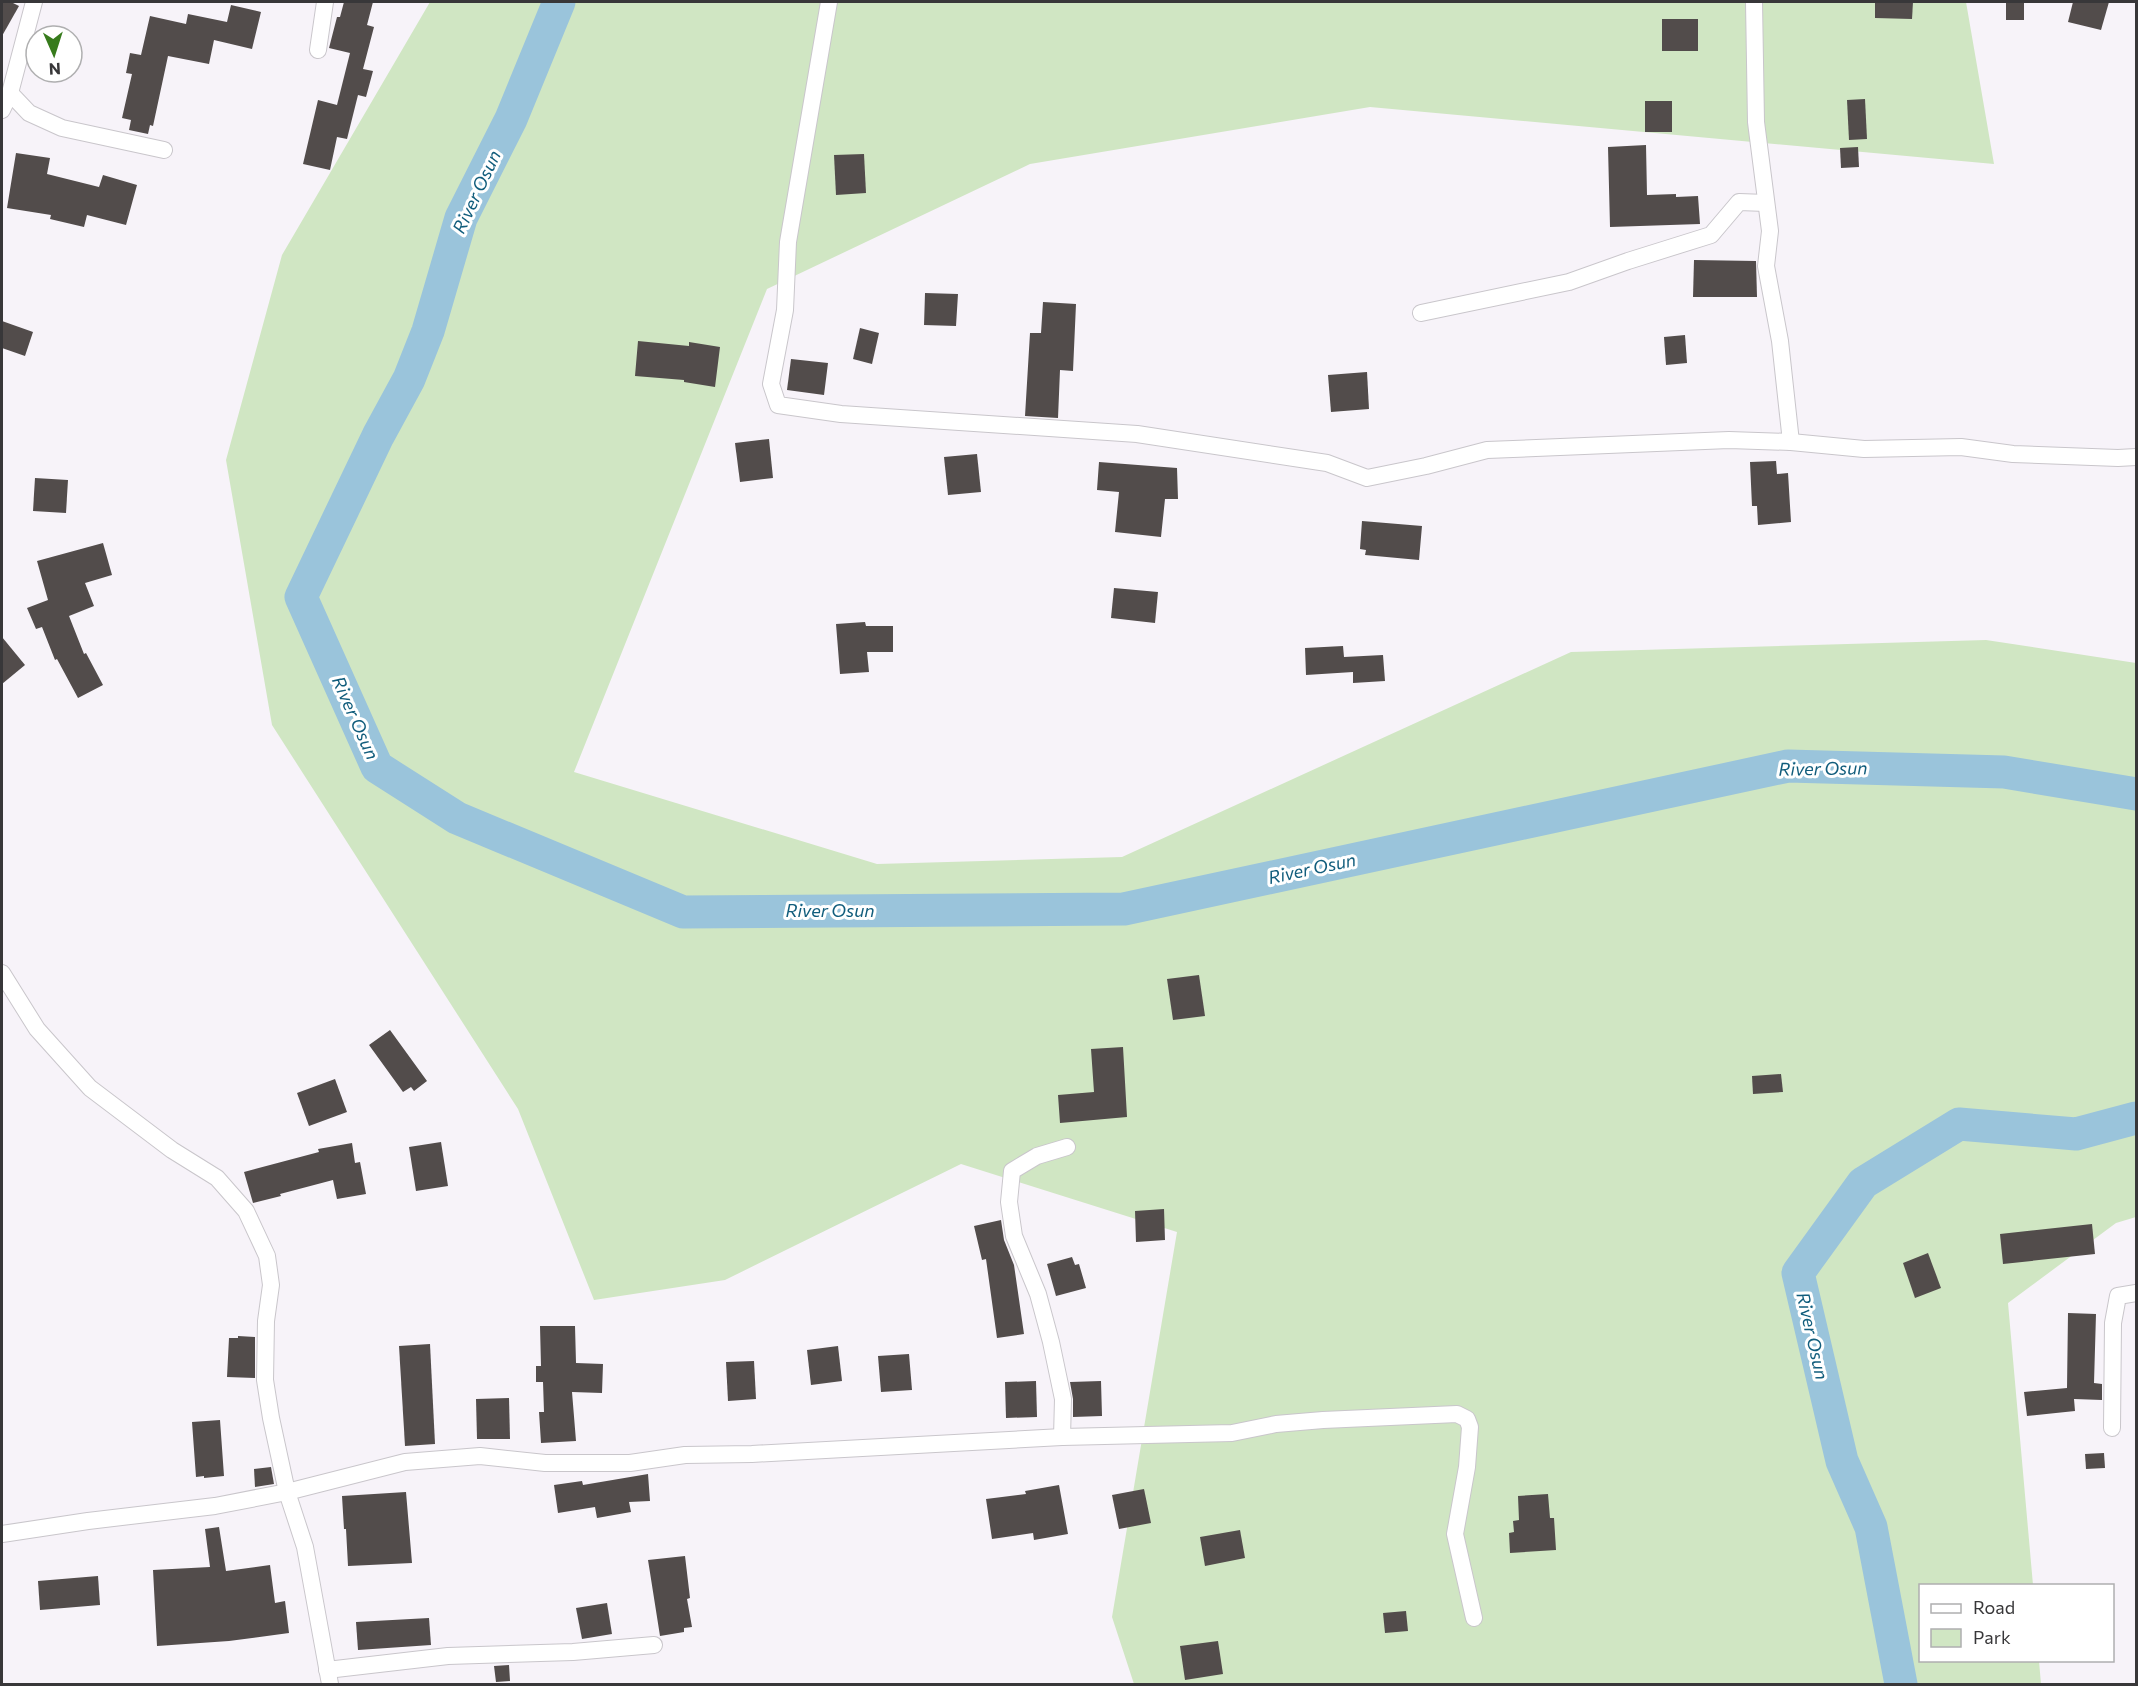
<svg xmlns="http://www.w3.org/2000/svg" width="2138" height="1686" viewBox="0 0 2138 1686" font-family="Commissioner,sans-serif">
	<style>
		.green { fill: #d0e6c3 }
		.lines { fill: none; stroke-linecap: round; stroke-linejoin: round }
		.river { stroke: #9ac4db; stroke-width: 33 }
		.building { fill: #524c4b }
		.street-casing { stroke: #c9c6cb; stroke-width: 18 }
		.street { stroke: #fff; stroke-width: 16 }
		.labels { text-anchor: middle; stroke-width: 6; stroke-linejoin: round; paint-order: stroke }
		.water-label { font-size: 18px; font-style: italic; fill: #115d7c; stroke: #fff }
	</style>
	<rect width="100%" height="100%" fill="#f7f3f9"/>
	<polygon class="green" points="430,2 1966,2 1994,164 1370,107 1030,164 767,289 574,772 877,864 1122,857 1571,652 1986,640 2136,663 2136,1217 2116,1223 2008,1303 2033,1585 1920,1586 1920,1660 2039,1661 2041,1684 1134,1684 1112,1617 1177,1232 961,1164 725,1280 594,1300 518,1109 272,725 226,460 282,255"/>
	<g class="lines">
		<g class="river">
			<polyline points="559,2 511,119 461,218 428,331 409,379 378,436 301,597 377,767 457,818 683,912 1124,909 1788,766 2004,772 2136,794"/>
			<polyline points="1901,1684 1871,1527 1842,1461 1798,1273 1863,1183 1959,1124 2076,1134 2136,1118"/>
		</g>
	</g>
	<g class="building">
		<polygon points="2,2 11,2 19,6 2,36"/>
		<polygon points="344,2 373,2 367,25 374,27 363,69 373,71 366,97 358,95 347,139 337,137 330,170 303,164 318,100 337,105 350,53 329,48 337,17 340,17"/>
		<polygon points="1875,2 1913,2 1912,19 1875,18"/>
		<rect x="2006" y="2" width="18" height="18"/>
		<polygon points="2073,2 2109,2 2101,30 2068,22"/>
		<polygon points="231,5 261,12 252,49 214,40 209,64 168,56 153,126 150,125 148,134 129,130 131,120 122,118 132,74 126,73 130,53 141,55 150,16 186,24 188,14 227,22"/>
		<rect x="1662" y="19" width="36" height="32"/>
		<polygon points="1865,99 1867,139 1849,140 1847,100"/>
		<rect x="1645" y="101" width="27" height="31"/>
		<polygon points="1646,145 1647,195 1676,194 1676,197 1698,196 1700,224 1610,227 1608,147"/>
		<polygon points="1858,147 1859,167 1841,168 1840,148"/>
		<polygon points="16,153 50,158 47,174 99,187 103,175 137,185 126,225 87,215 84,227 50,219 51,215 7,208"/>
		<polygon points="864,154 866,193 836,195 834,155"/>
		<polygon points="1694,260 1756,261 1757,297 1693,297"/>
		<polygon points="925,293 958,294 956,326 924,325"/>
		<polygon points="1043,302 1076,304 1073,371 1060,370 1058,418 1025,416 1030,333 1041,333"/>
		<polygon points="2,321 33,332 25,356 2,348"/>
		<polygon points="860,328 879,333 872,364 853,359"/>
		<polygon points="1685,335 1687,363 1666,365 1664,337"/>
		<polygon points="638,341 689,346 689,342 720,347 715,387 684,382 684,380 635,376"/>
		<polygon points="791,359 828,363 824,395 787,390"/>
		<polygon points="1367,372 1369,409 1331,412 1328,375"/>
		<polygon points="769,439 773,478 740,482 735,443"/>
		<polygon points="977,454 981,492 948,495 944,457"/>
		<polygon points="1776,461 1777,474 1788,473 1791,522 1758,525 1757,506 1752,506 1750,462"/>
		<polygon points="1099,462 1177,468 1178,499 1165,499 1161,537 1115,532 1119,492 1097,490"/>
		<polygon points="35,478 68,480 66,513 33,511"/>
		<polygon points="1362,521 1422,526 1419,560 1365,555 1366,550 1360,549"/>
		<polygon points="103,543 112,575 85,583 94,606 69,616 84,654 86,653 103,685 78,698 57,659 55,660 42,627 36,629 27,608 48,600 37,561"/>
		<polygon points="1114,588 1158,592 1155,623 1111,618"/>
		<polygon points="865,622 866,626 893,626 893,652 867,652 869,672 840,674 836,624"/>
		<polygon points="2,637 25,665 2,684"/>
		<polygon points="1343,646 1344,657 1383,655 1385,681 1353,683 1353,672 1306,675 1305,648"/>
		<polygon points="1199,975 1205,1016 1173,1020 1167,979"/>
		<polygon points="390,1030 427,1081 414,1091 411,1087 403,1092 369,1045"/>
		<polygon points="1123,1047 1127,1117 1060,1123 1058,1095 1094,1092 1091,1049"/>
		<polygon points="1781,1074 1783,1092 1753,1094 1752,1076"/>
		<polygon points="335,1079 347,1112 309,1126 297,1093"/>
		<polygon points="441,1142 448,1186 416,1191 409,1147"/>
		<polygon points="352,1143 355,1163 360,1162 366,1194 337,1199 333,1180 280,1194 281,1196 253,1203 244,1172 319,1152 318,1149"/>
		<polygon points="1164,1209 1165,1240 1136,1242 1135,1211"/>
		<polygon points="1001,1220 1004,1240 1014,1265 1024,1334 997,1338 986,1259 982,1260 974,1226"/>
		<polygon points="2092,1224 2095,1254 2003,1264 2000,1234"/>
		<polygon points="1928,1253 1941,1288 1915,1298 1903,1263"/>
		<polygon points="1072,1257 1075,1265 1079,1264 1086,1288 1056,1296 1047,1264"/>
		<polygon points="2068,1313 2096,1314 2094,1383 2102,1384 2102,1400 2074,1399 2075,1411 2027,1416 2024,1392 2067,1388"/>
		<polygon points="540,1326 575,1326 576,1363 603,1364 602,1393 572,1392 576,1441 541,1443 539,1412 544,1412 543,1382 536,1382 536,1366 541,1366"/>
		<polygon points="238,1336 255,1337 255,1378 227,1377 229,1338 238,1338"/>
		<polygon points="430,1344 435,1444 405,1446 399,1346"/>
		<polygon points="838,1346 842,1381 811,1385 807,1350"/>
		<polygon points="909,1354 912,1390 881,1392 878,1356"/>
		<polygon points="754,1361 756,1399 728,1401 726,1362"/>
		<polygon points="1036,1381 1037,1417 1006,1418 1005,1382"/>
		<polygon points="1101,1381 1102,1416 1073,1417 1073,1399 1070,1382"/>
		<polygon points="509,1398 510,1439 477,1439 476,1399"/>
		<polygon points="220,1420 224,1476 204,1478 204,1476 196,1477 192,1422"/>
		<polygon points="2104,1453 2105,1468 2086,1469 2085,1454"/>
		<polygon points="271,1467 274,1484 255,1487 254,1469"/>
		<polygon points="648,1474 650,1501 629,1502 631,1512 597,1518 595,1507 558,1513 554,1485 582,1481 583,1485"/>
		<polygon points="1059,1485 1068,1534 1034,1540 1033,1533 992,1539 986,1499 1026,1494 1025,1491"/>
		<polygon points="1144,1489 1151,1523 1119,1529 1112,1495"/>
		<polygon points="406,1492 412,1563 348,1566 346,1529 344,1529 342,1496"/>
		<polygon points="1548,1494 1550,1518 1554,1518 1556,1550 1510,1553 1509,1533 1514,1532 1513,1521 1519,1520 1518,1496"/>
		<polygon points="219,1527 226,1571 270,1565 275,1603 285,1601 289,1633 229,1641 157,1646 153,1570 210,1567 205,1529"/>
		<polygon points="1240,1530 1245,1558 1205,1566 1200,1537"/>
		<polygon points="685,1556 690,1598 687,1599 692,1627 684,1628 684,1632 660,1636 648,1560"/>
		<polygon points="98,1576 100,1605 40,1610 38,1581"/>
		<polygon points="607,1603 612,1634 582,1639 576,1608"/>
		<polygon points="1406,1611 1408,1631 1385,1633 1383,1613"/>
		<polygon points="429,1618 431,1645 358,1650 356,1622"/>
		<polygon points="1218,1641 1223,1674 1185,1680 1180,1646"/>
		<polygon points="509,1665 510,1681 496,1682 494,1666"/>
	</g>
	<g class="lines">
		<g class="street-casing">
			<g id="street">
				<polyline points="829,2 788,242 785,310 771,384 778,405 841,414 1137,434 1327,463 1367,478 1426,466 1487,450 1729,440 1791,442 1864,449 1961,447 2013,454 2118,458 2136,457"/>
				<polyline points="1754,2 1756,122 1770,231 1766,266 1780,341 1791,442"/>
				<polyline points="318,50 325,2"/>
				<polyline points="10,93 29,113 62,128 164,150"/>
				<polyline points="2,110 10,93 34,2"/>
				<polyline points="1421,313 1569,282 1628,261 1711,235 1739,202 1766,203"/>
				<polyline points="2,973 37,1029 90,1088 172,1150 217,1178 246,1211 267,1256 271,1285 266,1321 265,1380 271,1418 287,1492 305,1547 330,1684"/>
				<polyline points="2112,1428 2113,1323 2118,1296 2136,1293"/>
				<polyline points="1062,1437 1063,1399 1051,1342 1038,1294 1014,1236 1009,1202 1012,1171 1037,1156 1067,1147"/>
				<polyline points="2,1534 88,1521 215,1506 287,1492 405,1462 480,1456 545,1463 630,1463 685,1455 752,1454 1062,1437 1232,1433 1276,1424 1323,1420 1457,1414 1467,1419 1470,1427 1467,1467 1455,1534 1474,1618"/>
				<polyline points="327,1670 448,1656 573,1652 654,1645"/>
			</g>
		</g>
		<use href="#street" class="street"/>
	</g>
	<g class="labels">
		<g class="water-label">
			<text transform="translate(477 192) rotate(-65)" y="6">River Osun</text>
			<text transform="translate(355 718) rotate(66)" y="6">River Osun</text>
			<text transform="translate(1823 769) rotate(-1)" y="6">River Osun</text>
			<text transform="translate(1312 869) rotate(-12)" y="6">River Osun</text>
			<text x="830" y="917">River Osun</text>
			<text transform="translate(1812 1336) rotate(77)" y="6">River Osun</text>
		</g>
	</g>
	<rect width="2138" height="1686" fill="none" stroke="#383739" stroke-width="6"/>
	<rect x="1919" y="1584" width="195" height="78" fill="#ffffff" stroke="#afafb0" stroke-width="1.5"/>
	<rect x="1931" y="1604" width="30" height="9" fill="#ffffff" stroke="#afafb0" stroke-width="1.5"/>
	<text x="1973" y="1614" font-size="18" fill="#383739">Road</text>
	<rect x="1931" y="1629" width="30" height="18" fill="#d0e6c3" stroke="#afafb0" stroke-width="1.5"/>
	<text x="1973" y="1644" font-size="18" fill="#383739">Park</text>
	<g transform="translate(54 54) rotate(177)"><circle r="28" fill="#ffffff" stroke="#afafb0" stroke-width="1.5"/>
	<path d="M0-4.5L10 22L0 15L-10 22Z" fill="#377b1c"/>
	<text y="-9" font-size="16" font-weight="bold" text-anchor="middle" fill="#383739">N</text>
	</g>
</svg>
